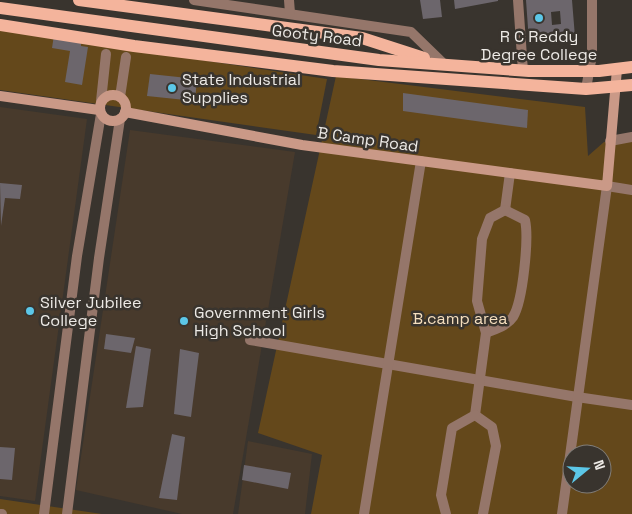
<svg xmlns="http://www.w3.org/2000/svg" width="632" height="514" viewBox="0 0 632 514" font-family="'Space Grotesk',sans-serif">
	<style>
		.education { fill: #483a2c }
		.green { fill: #64481b; fill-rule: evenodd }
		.building { fill: #6c666c; fill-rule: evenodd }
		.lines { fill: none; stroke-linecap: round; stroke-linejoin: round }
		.minor { stroke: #95766a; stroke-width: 10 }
		.tertiary { stroke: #95766a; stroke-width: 10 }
		.secondary { stroke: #ca9987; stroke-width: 10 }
		.primary { stroke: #f4b49c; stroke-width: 12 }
		.poi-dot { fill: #5cc7e8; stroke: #39342e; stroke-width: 2 }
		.labels { text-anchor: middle; stroke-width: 5; stroke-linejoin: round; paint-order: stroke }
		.street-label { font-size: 16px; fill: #edeae6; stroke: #39342e }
		.poi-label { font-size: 16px; fill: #edeae6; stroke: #39342e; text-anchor: start }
		.park-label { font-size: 16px; fill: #f6dfbe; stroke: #39342e }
	</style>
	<rect width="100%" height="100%" fill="#39342e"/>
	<g class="education">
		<polygon points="0,107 87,119 35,501 0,496"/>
		<polygon points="130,130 295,152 233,514 182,514 76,490"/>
		<polygon points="248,441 312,454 305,514 238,514"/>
	</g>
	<g class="green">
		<polygon points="0,30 327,79 316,135 0,90"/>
		<path d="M336,76L585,107L588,156L604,142L632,138V514H311L322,455L258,433ZM572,454H602V484H572Z"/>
		<polygon points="0,499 102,514 0,514"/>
	</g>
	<g class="building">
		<polygon points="420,0 440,0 442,17 423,19"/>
		<polygon points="454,0 498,0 498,1 455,9"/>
		<path d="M526,0H572L575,37L529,42ZM560,11L561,24L552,25L551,12Z"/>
		<polygon points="54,35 81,42 81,46 88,47 82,85 65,82 70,51 52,48"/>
		<polygon points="150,74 197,79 195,101 147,96"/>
		<polygon points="403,93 528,110 527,128 403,111"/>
		<polygon points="0,183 22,185 20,199 5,198 1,226"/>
		<polygon points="106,334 135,338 131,353 104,349"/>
		<polygon points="136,346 151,349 143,407 126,408"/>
		<polygon points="180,349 199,353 191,417 174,414"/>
		<polygon points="172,434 185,437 177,500 159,498"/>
		<polygon points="0,447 15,448 12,480 0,479"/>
		<polygon points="244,465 291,473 288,489 242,480"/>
	</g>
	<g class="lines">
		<g class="minor">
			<polyline points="194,0 411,32 445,65"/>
			<polyline points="289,0 290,13"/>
			<polyline points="518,0 523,71"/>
			<polyline points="120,97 126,57"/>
			<polyline points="101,101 106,54"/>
			<polyline points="610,141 632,137"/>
			<polyline points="607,186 632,190"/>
			<polyline points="505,210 510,173"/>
			<path d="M486,333C495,329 507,326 513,317C523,301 529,238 525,220L505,210"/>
			<polyline points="250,340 577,397 632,405"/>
			<polyline points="475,415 486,333 477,301 482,239 490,218 505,210"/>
			<polyline points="475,415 492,427 496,446 483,514"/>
			<polyline points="0,514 2,514"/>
			<polyline points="44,514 77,256 101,114"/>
			<polyline points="67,514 99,258 120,119"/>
			<polyline points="364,514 421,161"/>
			<polyline points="446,514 441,495 452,428 475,415"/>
		</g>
		<g class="tertiary">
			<polyline points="586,89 592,55 592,0"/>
			<polyline points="562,514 607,186"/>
		</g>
		<g class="secondary">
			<circle cx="113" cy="108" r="13"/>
			<polyline points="0,96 99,110"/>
			<polyline points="125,112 302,145 607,186 617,69"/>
		</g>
		<g class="primary">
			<polyline points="79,0 362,38 424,58"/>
			<polyline points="0,8 379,60 529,71 599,71 632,67"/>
			<polyline points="0,25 134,46 333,71 586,89 632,85"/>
		</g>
	</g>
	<g class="poi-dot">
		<circle cx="539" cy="18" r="5"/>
		<circle cx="172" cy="88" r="5"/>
		<circle cx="30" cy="311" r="5"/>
		<circle cx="184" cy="321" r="5"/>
	</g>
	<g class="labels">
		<g class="street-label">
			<text transform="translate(317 35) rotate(7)" y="6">Gooty Road</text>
			<text transform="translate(368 139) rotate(8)" y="6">B Camp Road</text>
		</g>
		<g class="poi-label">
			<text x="539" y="42" text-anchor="middle">R C Reddy<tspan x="539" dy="18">Degree College</tspan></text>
			<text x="182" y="85">State Industrial<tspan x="182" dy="18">Supplies</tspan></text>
			<text x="40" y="308">Silver Jubilee<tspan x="40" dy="18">College</tspan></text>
			<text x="194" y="318">Government Girls<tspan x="194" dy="18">High School</tspan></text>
		</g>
		<g class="park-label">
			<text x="460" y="324">B.camp area</text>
		</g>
	</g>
	<g transform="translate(587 469) rotate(72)"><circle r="24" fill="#39342e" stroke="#817d78"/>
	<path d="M0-4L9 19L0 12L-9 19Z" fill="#5cc7e8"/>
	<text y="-8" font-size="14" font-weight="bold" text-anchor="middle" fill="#edeae6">N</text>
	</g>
</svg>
